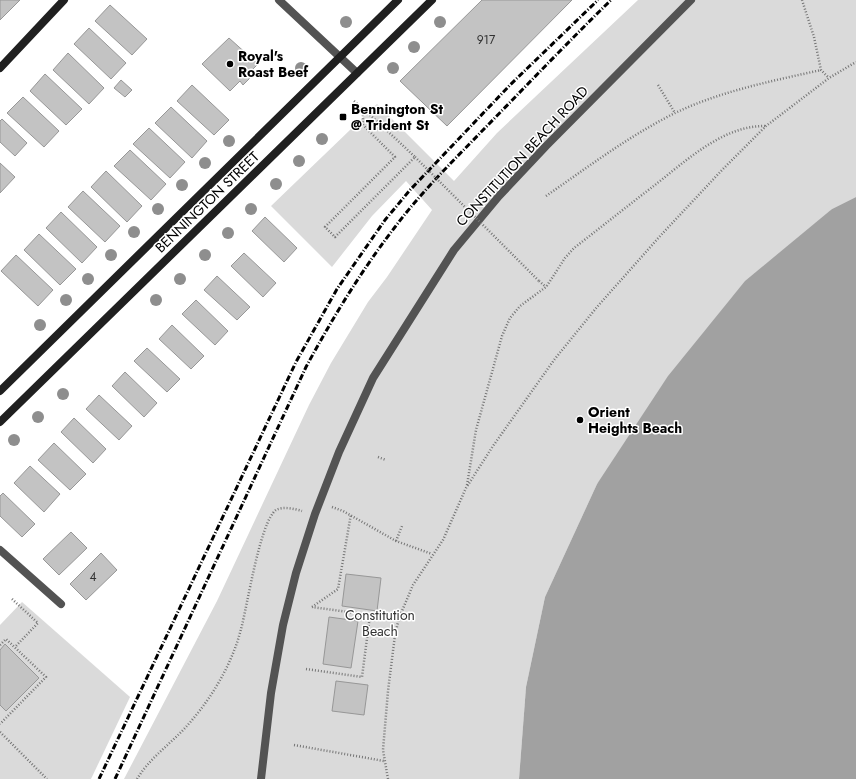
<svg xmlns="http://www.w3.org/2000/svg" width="856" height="779" viewBox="0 0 856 779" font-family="Jost,sans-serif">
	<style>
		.green { fill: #dadada }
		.water { fill: #a1a1a1 }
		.building { fill: #c3c3c3; stroke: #979797 }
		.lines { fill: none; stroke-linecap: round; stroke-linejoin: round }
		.path { stroke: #757575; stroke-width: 2.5; stroke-dasharray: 1 2; stroke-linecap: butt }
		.street { stroke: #535353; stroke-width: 8 }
		.secondary { stroke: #202020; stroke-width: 8 }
		.rail { stroke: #000; stroke-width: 3; stroke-dasharray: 6 2 1 2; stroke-linecap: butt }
		.path-bridge { stroke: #757575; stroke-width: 2.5; stroke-dasharray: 1 2; stroke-linecap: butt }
		.tree { fill: #8e8e8e }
		.poi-dot { fill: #000; stroke: #fff; stroke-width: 1.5 }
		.labels { text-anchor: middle; stroke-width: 3; stroke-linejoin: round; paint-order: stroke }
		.number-label { font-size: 12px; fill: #313131 }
		.poi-label { font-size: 14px; font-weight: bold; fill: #000; stroke: #fff; text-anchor: start }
		.street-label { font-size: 14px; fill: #000; stroke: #fff }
		.park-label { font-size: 14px; fill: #313131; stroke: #fff }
	</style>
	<rect width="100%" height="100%" fill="#fff"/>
	<g class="green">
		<polygon points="638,0 856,0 856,197 832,209 597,484 545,597 526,687 519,779 124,779 217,601 309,405 331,363 368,302 387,277 432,210 406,181 372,216 332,267 271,206 377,104 454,181 497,133"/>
		<polygon points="22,602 130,697 91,779 0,779 0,625"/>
	</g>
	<polygon class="water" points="856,197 856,779 519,779 526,687 545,597 597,484 668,376 745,281 832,209"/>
	<g class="building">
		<polygon points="0,0 20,0 0,20"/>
		<polygon points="482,0 572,0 447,126 400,81"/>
		<polygon points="110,5 147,39 132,55 95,21"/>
		<polygon points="89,28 126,63 111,79 74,44"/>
		<polygon points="229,38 258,64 247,75 250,78 243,85 240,81 230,91 202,64"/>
		<polygon points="68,53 104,88 89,104 53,70"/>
		<polygon points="45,74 82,109 66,125 30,91"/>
		<polygon points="121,80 132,90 125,97 114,88"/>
		<polygon points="192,85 229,120 214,135 177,101"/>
		<polygon points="23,97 59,131 44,147 7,113"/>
		<polygon points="171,107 207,141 192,158 155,123"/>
		<polygon points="2,119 27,143 15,156 0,142 0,121"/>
		<polygon points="149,128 185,162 170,178 133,144"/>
		<polygon points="130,150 166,184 151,200 114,166"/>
		<polygon points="0,163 15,177 0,193"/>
		<polygon points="106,171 142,206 127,222 91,187"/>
		<polygon points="83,191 120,226 105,242 68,207"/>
		<polygon points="61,212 97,247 82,263 46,228"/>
		<polygon points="265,217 297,248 284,262 252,231"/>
		<polygon points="39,234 76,269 60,285 24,250"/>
		<polygon points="244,253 276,283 263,297 231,266"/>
		<polygon points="16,255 53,290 38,306 1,271"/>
		<polygon points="217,276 250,307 237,320 204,290"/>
		<polygon points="196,300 228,331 215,345 182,314"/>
		<polygon points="172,325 204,356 191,369 159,339"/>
		<polygon points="147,348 180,379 167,392 134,361"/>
		<polygon points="125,372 157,403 144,417 112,386"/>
		<polygon points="99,395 132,426 119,440 86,409"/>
		<polygon points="74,418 106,449 93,463 61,432"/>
		<polygon points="54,443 86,474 70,490 38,460"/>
		<polygon points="30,466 60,494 44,512 14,483"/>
		<polygon points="3,493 35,524 22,537 0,516 0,496"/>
		<polygon points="71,532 87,548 59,575 43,559"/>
		<polygon points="101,553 117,570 86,600 70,584"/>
		<polygon points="346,574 381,578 377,611 342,606"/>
		<polygon points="329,617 358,621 351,668 323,664"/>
		<polygon points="5,644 39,678 6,711 0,705 0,650"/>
		<polygon points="336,681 368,685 364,715 332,711"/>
	</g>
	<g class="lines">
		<g class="path">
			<polyline points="802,0 814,37 821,70 829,78"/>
			<polyline points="658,85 675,113"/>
			<path d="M354,101C375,119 395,138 415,157L335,237L325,227L395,157L363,125V108"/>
			<path d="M546,196C588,167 629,136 675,113C721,91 772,81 821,70"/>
			<polyline points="539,281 546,287"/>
			<polyline points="378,457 386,460"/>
			<path d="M467,485L476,430L502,336L510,318L520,306L546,287L552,278L565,258L574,248C600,228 625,208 651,188C684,163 722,125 766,126"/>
			<polyline points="332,507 343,511 396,541 432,554"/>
			<polyline points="396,541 402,526"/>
			<polyline points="12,599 38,623 15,647"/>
			<polyline points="312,607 338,589 351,514"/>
			<polyline points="370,615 399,618"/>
			<polyline points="0,645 6,639 46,677 0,724"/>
			<polyline points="306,669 362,677 370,615 312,607"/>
			<polyline points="0,732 47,779"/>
			<polyline points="294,745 384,761"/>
			<path d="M137,779C149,759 169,745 185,728C210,701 232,665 241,629C247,608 260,521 276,510C283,506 295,509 302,511"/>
			<polyline points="388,779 383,750 388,691 395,635 399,618 413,585 443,540 466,488 493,446 554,360 597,307 661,235 722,170 766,126 829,78 856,62"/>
		</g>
		<g class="street">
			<polyline points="279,0 357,73"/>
			<polyline points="0,550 61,604"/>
			<polyline points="261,779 271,693 283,625 296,573 315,514 339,452 373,378 454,250 499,196 546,146 691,0"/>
		</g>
		<g class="secondary">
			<polyline points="0,68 64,0"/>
			<polyline points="0,391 398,0"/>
			<polyline points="0,422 432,0"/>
		</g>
		<g class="rail">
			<polyline points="99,779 296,362 337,289 385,220 410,190 510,85 598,0"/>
			<path d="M115,779L306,367C332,319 361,271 395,227C422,191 455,159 486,127C528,84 569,41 611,0"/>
		</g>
		<polyline class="path-bridge" points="415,157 539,281"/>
	</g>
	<g class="tree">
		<circle cx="346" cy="22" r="6"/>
		<circle cx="440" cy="22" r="6"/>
		<circle cx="414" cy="47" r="6"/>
		<circle cx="301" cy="68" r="6"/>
		<circle cx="393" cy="68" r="6"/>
		<circle cx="322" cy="139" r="6"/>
		<circle cx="229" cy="141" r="6"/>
		<circle cx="299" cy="161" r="6"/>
		<circle cx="205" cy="163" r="6"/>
		<circle cx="276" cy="184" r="6"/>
		<circle cx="182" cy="185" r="6"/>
		<circle cx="158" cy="209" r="6"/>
		<circle cx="251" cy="209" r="6"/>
		<circle cx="134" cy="232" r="6"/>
		<circle cx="228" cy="233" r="6"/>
		<circle cx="111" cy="255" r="6"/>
		<circle cx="205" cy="255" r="6"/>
		<circle cx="88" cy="279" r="6"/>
		<circle cx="180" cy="279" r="6"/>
		<circle cx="66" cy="300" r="6"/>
		<circle cx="156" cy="300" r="6"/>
		<circle cx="40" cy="325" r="6"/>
		<circle cx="63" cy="394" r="6"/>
		<circle cx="38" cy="417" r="6"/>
		<circle cx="14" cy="440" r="6"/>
	</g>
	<g class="poi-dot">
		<circle cx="230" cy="64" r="4"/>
		<rect x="339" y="113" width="8" height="8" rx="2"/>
		<circle cx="580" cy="420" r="4"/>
	</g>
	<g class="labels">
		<g class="number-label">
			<text x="486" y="44">917</text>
			<text x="93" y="581">4</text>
		</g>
		<g class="poi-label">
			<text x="238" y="61">Royal's<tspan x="238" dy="16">Roast Beef</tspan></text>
			<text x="351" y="114">Bennington St<tspan x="351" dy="16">@ Trident St</tspan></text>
			<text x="588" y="417">Orient<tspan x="588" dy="16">Heights Beach</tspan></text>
		</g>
		<g class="street-label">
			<text transform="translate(522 156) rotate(-47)" y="5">CONSTITUTION BEACH ROAD</text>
			<text transform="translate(207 202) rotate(-44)" y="5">BENNINGTON STREET</text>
		</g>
		<g class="park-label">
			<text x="380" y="620">Constitution<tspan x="380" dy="16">Beach</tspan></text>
		</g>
	</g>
</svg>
